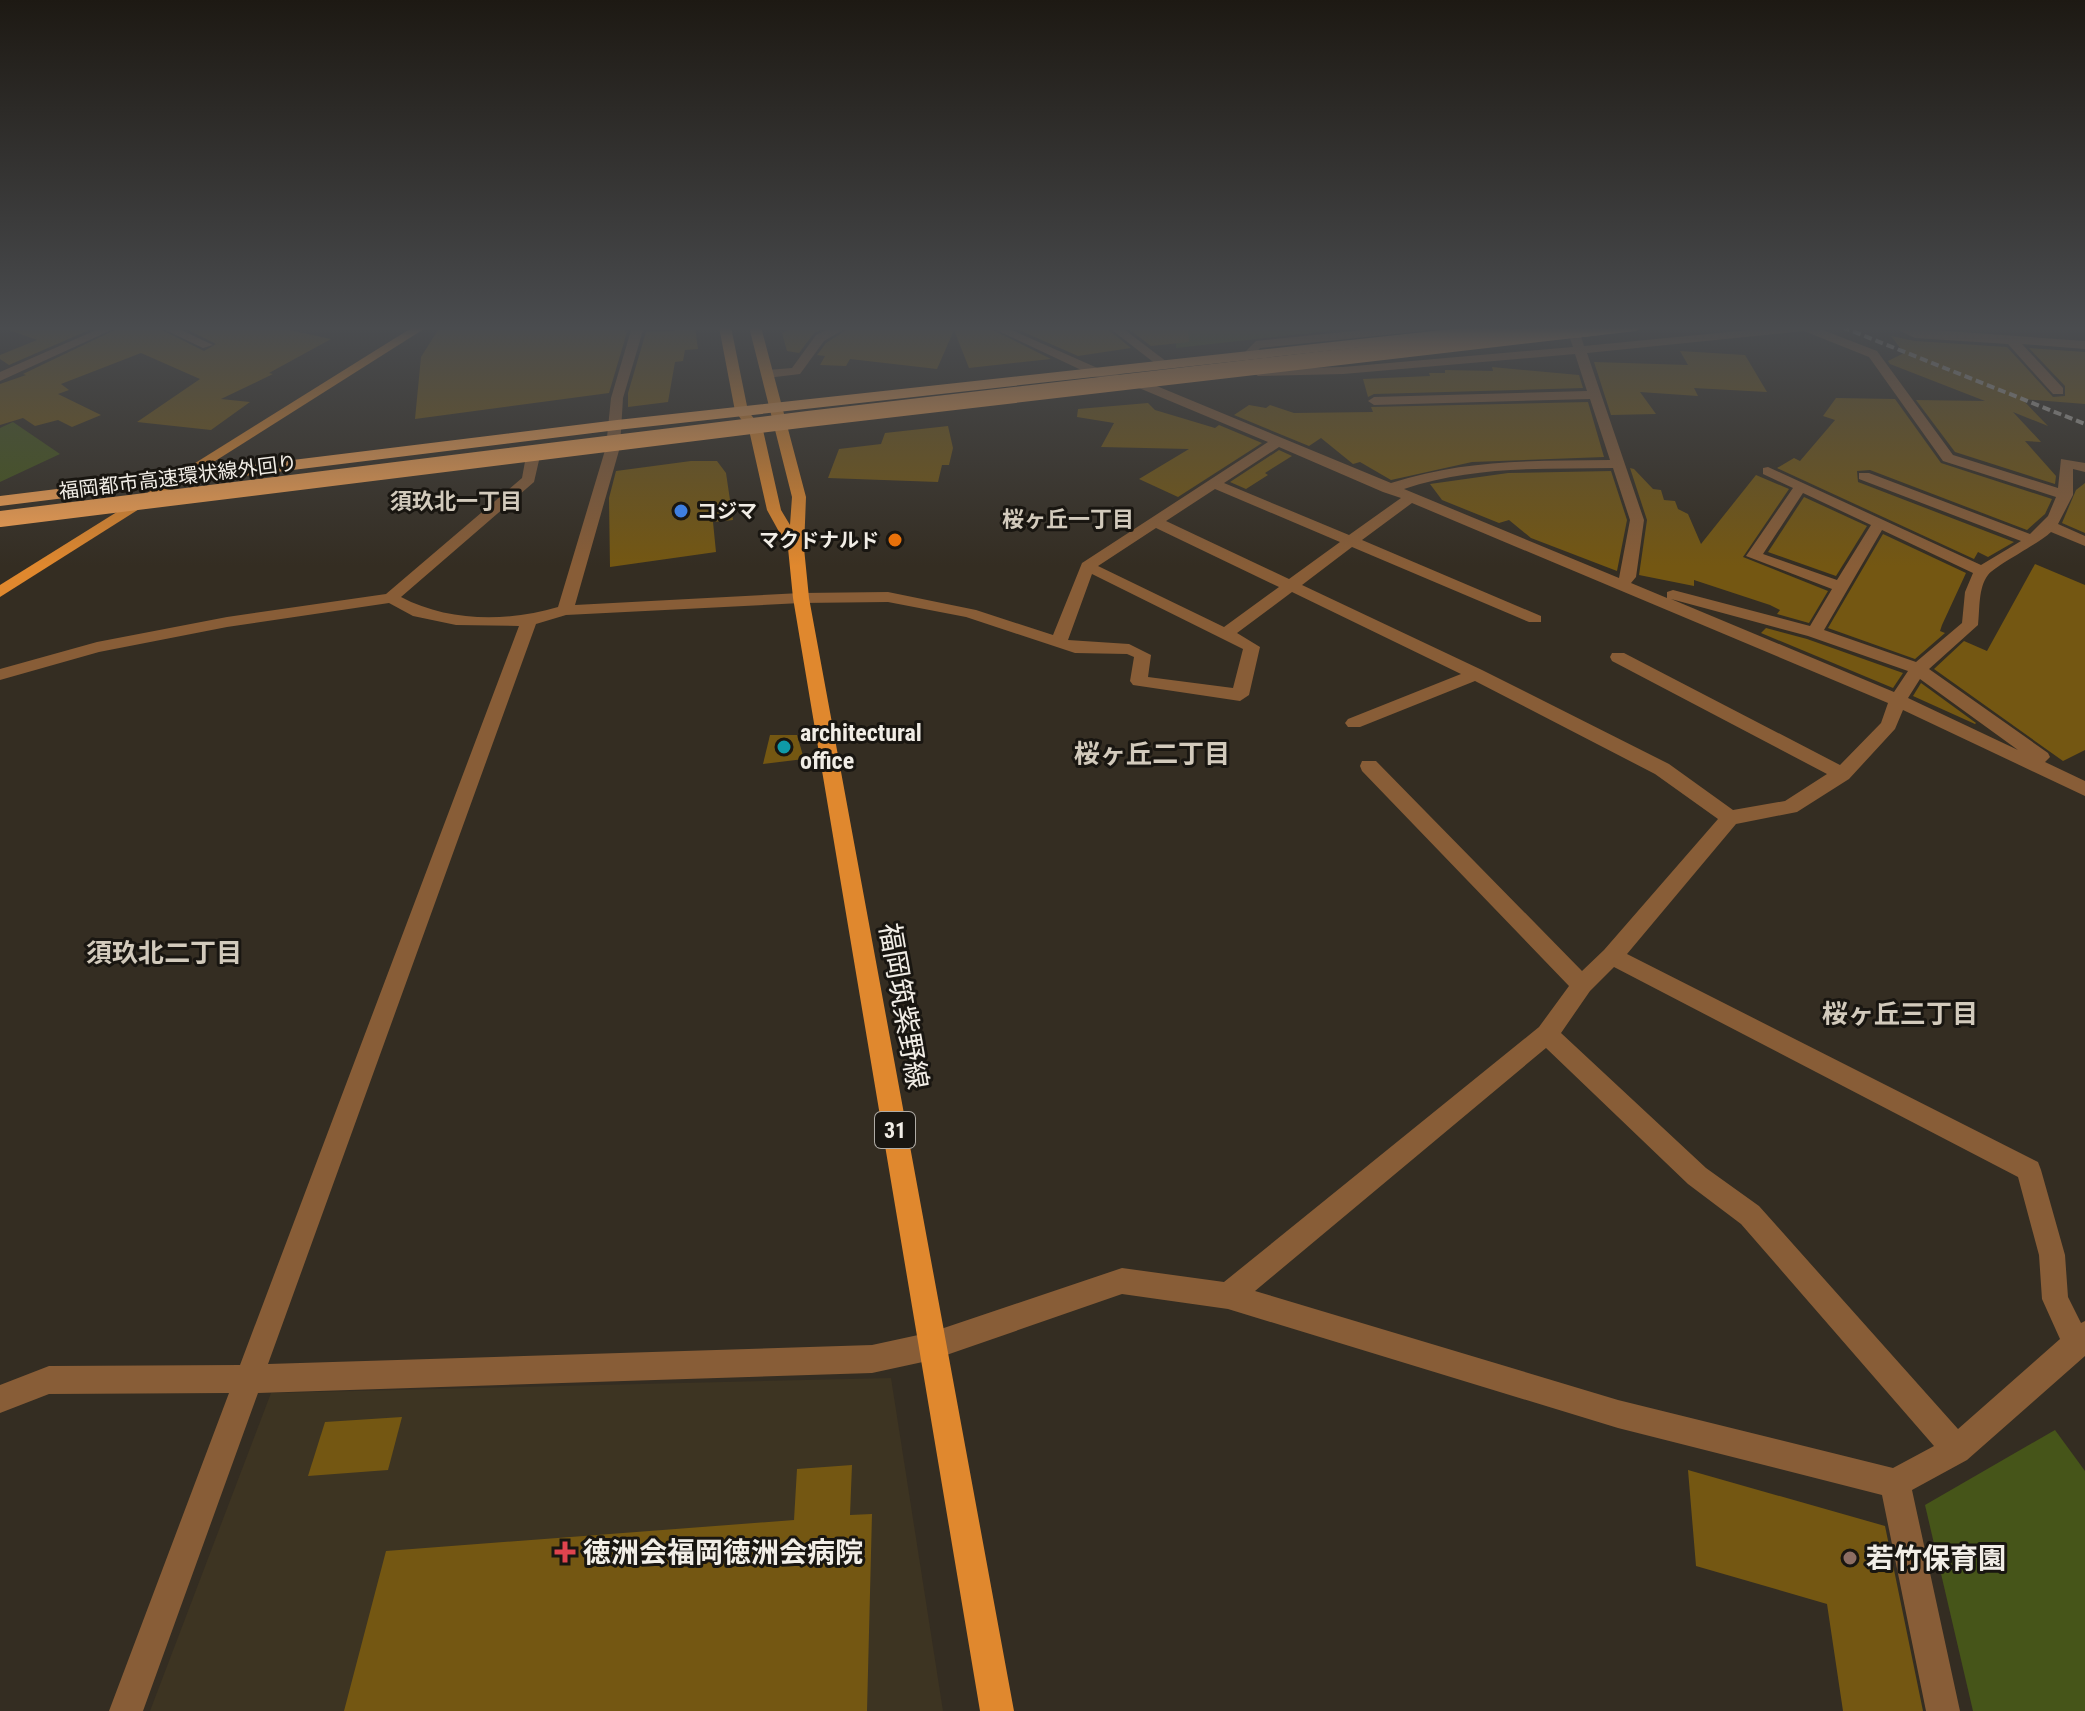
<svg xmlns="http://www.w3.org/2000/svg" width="2085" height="1711" viewBox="0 0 2085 1711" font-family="'Roboto Condensed','Noto Sans JP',sans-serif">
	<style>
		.built { fill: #3d3422 }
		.green { fill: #465519 }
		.building { fill: #745712 }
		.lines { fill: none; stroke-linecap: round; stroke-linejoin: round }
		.minor { fill: #885d37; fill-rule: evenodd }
		.major { fill: #e0882e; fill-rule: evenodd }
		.highway { fill: #f5a152; fill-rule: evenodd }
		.rail { stroke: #b3aea6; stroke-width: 4; stroke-dasharray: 8 4; stroke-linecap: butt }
		.highway-bridge { stroke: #f5a152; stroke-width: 16 }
		.shop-dot { fill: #3f7fe0; stroke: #191611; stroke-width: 3 }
		.food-dot { fill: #e8710a; stroke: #191611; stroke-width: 3 }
		.culture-dot { fill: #0f9aa8; stroke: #191611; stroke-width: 3 }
		.health-dot { fill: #e0444e; stroke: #191611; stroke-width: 3 }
		.education-dot { fill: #8d6e63; stroke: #191611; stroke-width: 3 }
		.labels { text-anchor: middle; stroke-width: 6; stroke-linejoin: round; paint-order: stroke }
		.far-street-label { font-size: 20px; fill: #f1ede6; stroke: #191611 }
		.far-poi-label { font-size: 20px; font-weight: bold; fill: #f1ede6; stroke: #191611; text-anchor: start }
		.far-neighbourhood-label { font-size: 22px; font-weight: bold; fill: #d2cabc; stroke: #191611 }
		.shield { fill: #191611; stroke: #b0aca6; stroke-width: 2 }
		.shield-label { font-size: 22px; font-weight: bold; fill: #f1ede6 }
		.poi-label { font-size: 24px; font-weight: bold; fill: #f1ede6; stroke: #191611; text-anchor: start }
		.neighbourhood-label { font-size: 26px; font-weight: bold; fill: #d2cabc; stroke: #191611 }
		.near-street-label { font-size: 28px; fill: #f1ede6; stroke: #191611 }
		.near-poi-label { font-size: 28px; font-weight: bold; fill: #f1ede6; stroke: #191611; text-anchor: start }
	</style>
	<rect width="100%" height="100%" fill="#342d22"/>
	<polygon class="built" points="891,1378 943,1711 150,1711 271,1393"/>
	<g class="green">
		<polygon points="1176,327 1324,327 1329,331 1176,348"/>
		<polygon points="13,422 60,454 0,482 0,428"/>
		<polygon points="2055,1430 2085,1471 2085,1711 1973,1711 1925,1505"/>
	</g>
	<g class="building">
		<polygon points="10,327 96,327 9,365 0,359 0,355 37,340 9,330"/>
		<polygon points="121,327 156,327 204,351 216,344 182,327 275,327 331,339 269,373 273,374 221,399 250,402 211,430 137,422 200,379 141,353 61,384 69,390 58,394 101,415 72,427 58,420 35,426 23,418 0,425 0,384 26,375 23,374"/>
		<polygon points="440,327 627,327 625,332 627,332 609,393 415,419 421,357"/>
		<polygon points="676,327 695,327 698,349 685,350 683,361 675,362 668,402 628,407 628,393 646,332 675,331"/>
		<polygon points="793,327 826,327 814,333 799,353 787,351 782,333"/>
		<polygon points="851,327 987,327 1051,359 969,368 954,330 937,369 850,359 846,366 820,365 825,356 817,355 826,343"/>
		<polygon points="1012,327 1105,327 1131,348 1078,356"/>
		<polygon points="1126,327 1188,327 1189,342 1151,346"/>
		<polygon points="1891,336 1915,341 2007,347 2053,397 2065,396 2065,386 2029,348 2085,352 2085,404 2022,399 2048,426 2013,412 2041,442 2025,441 2056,476 2055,484 1955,452 1916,400 1985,401 1890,364 1888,361 1904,353"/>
		<polygon points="1680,351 1745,355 1767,392 1694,388 1698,396 1640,392 1656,414 1611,415 1594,362 1688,365"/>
		<polygon points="1492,367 1579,375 1583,388 1374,394 1368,397 1363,379 1430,376 1429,373 1445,373 1445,370 1493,371"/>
		<polygon points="1836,398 1895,399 1941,463 2052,499 2045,514 2027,530 1870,470 1857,471 1858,482 2014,542 1988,557 1978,552 1974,559 1777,468 1794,458 1800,461 1835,420 1823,416"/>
		<polygon points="1588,402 1604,457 1472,462 1391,480 1360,462 1353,464 1321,438 1309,446 1234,415 1249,405 1266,408 1270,405 1294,413 1373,412 1371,407"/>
		<polygon points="1148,403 1155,410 1215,428 1219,425 1262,443 1178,497 1139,479 1189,449 1101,447 1114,423 1077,417 1078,409"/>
		<polygon points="948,426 953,448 949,465 942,465 938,482 828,478 839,449 881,444 885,433"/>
		<polygon points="1279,450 1292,456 1265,473 1268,475 1246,489 1230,482"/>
		<polygon points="691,461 717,461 726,473 733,520 713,522 716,552 610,567 609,498 616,471"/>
		<polygon points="1630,468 1634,469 1653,489 1661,490 1664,500 1675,501 1678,509 1688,514 1701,544 1756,475 1789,489 1743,557 1828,591 1809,623 1777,614 1780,610 1770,605 1694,580 1694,586 1639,575 1647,520"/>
		<polygon points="1611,471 1627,520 1617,571 1531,538 1509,520 1499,523 1442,500 1430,484 1508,473"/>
		<polygon points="2085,483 2085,533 2062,523 2076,490"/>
		<polygon points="1804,497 1867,526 1836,576 1768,552"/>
		<polygon points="1883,534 1966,573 1942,625 1940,631 1945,633 1915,659 1828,628"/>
		<polygon points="2035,564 2085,585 2085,750 2063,761 1934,669 1964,641 1987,651"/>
		<polygon points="1766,628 1807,639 1903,673 1893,688 1761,633"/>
		<polygon points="1921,683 1976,723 1975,724 1913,696"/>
		<polygon points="770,735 797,735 804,759 763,764"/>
		<polygon points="402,1417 388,1470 308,1476 325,1422"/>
		<polygon points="852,1465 850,1515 872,1514 867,1711 344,1711 386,1551 794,1520 797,1469"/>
		<polygon points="1688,1470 1885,1526 1923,1711 1843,1711 1827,1604 1696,1566"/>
	</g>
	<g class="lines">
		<g class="minor">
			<polygon points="103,327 118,327 0,381 0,372"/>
			<polygon points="159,327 175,327 213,345 203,348"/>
			<path d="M632,327H644L623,398L620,447L575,605L801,593L888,592L976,610L1053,635L1082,563L1268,442L1139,388L1094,376L990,327H1005L1102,370L1147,382L1391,483C1465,459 1533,461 1610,460L1590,399L1374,405L1368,401L1374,397L1587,391L1575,354L1343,374L1258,376L1252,372L1254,369L1343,367L1573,347L1566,327H1578L1584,346L1780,327H1815L1877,351L1953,455L2058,488L2061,459L2085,463V472L2073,469V495L2058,524L2085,536V546L2051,532C2037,545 1996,565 1988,575C1978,588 1980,609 1978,625L1929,669L2048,753L2050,757L2045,762L2085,781V796L1903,710L1895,729L1849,779L1797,812L1736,824L1627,954L2038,1162L2041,1170L2065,1255L2068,1297L2081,1323L2085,1321V1356L1967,1460L1912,1490L1960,1711H1926L1882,1495L1618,1428L1228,1309L1122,1294L932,1360L872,1373L258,1393L143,1711H109L229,1393L49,1394L0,1413V1385L49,1366L240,1365L519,626L456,625L413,616L389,603L227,627L99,652L0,680V669L97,642L227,617L386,594L522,478L526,456L533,452L540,456L534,482L401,597C448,622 508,622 558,607L606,447L611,398ZM1804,331L1869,357L1943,461L2056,497L2048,516L2030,534L1869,473H1859V479L2021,541L1981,565L1768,467L1763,468V474L1793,488L1746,556L1832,589L1810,626L1673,590L1667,592V598L1631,583L1636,577L1644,520L1587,353ZM1279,447L1383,492L1401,498L1349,535L1224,483ZM1613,468L1630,520L1619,578L1404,489C1472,466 1542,469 1613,468ZM1215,489L1340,542L1289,579L1166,521ZM1803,493L1871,525L1837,580L1763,554ZM1412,503L1888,703L1881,723L1840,765L1624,653H1612L1610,657L1612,661L1827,774L1785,801L1733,810L1669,764L1482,670L1302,585L1352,547L1529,622H1541V616L1362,540ZM1156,528L1279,587L1224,627L1098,566ZM1882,530L1973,573L1965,592L1962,623L1916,662L1824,630ZM1092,574L1243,649L1233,688L1148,677L1151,655L1129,644L1068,640ZM1292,592L1461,674L1348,719L1345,723L1348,727H1360L1475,681L1655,774L1718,819L1604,950L1582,971L1376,761H1362L1360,766L1362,771L1569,986L1539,1027L1224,1282L1122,1268L932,1332L872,1345L268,1364L536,624L566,615L801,603L888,602L966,617L1075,653L1127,654L1134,657L1130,681L1133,685L1240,701L1249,695L1260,647L1237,633ZM1671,599L1808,636L1908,671L1894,692ZM1920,679L2018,750L1908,698ZM1614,967L2018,1177L2039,1255L2042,1299L2060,1339L1958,1429L1759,1206L1706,1168L1561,1033L1590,991ZM1546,1048L1688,1184L1741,1224L1934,1446L1893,1468L1618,1400L1255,1291Z"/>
			<polygon points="833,327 848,327 824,341 800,374 767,378 761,374 767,370 792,368 816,335"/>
			<polygon points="1108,327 1121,327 1171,365 1161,368"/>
			<polygon points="1393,327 1430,327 1424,331 1260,348 1251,359 1241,356 1256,341"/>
			<polygon points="1892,327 2085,341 2085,349 2022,344 2063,388 2063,394 2053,394 2008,344 1915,338"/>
		</g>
		<g class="major">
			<polygon points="413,327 427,327 0,597 0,585"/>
			<polygon points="719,327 731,327 748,411 763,430 781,510 790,525 792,497 749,327 761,327 806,497 804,548 809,598 1014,1711 980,1711 793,598 788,548 767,510 749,430 735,411"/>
		</g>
		<g class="highway">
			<polygon points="1470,327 1514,327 1507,331 617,430 0,506 0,496 617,420"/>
			<polygon points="1601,327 1643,327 1636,331 1575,338 1568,334 1575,330"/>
		</g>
		<polyline class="rail" points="1842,327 2085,424"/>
		<polyline class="highway-bridge" points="0,519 808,419 1599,327"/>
	</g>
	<linearGradient id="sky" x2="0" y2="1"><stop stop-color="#1d1913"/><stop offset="0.58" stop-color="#4a4c4f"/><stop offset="1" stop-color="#4a4c4f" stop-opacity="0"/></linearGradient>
	<rect width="2085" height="566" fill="url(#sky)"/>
	<circle class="shop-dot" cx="681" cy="511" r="8"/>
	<circle class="food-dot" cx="895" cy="540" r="8"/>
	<circle class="culture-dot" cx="784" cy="747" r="8"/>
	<path class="health-dot" d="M561 1540h8v8h8v8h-8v8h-8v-8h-8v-8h8z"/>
	<circle class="education-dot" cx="1850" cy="1558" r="8"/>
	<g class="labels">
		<g class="far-street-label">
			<text transform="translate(178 477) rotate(-7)" y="7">福岡都市高速環状線外回り</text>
		</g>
		<g class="far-poi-label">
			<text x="697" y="518">コジマ</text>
			<text x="879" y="547" text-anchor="end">マクドナルド</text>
		</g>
		<g class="far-neighbourhood-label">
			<text x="456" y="509">須玖北一丁目</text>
			<text x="1068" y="527">桜ヶ丘一丁目</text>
		</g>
		<rect class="shield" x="875" y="1112" width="40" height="36" rx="6"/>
		<g class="shield-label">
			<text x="895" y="1138">31</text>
		</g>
		<g class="poi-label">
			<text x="800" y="741">architectural<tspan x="800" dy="28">office</tspan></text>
		</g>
		<g class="neighbourhood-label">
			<text x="1152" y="763">桜ヶ丘二丁目</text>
			<text x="164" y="962">須玖北二丁目</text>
			<text x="1900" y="1023">桜ヶ丘三丁目</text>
		</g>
		<g class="near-street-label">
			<text transform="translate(904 1006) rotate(80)" y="10">福岡筑紫野線</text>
		</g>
		<g class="near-poi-label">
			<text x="583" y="1562">徳洲会福岡徳洲会病院</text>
			<text x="1866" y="1568">若竹保育園</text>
		</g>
	</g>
</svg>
